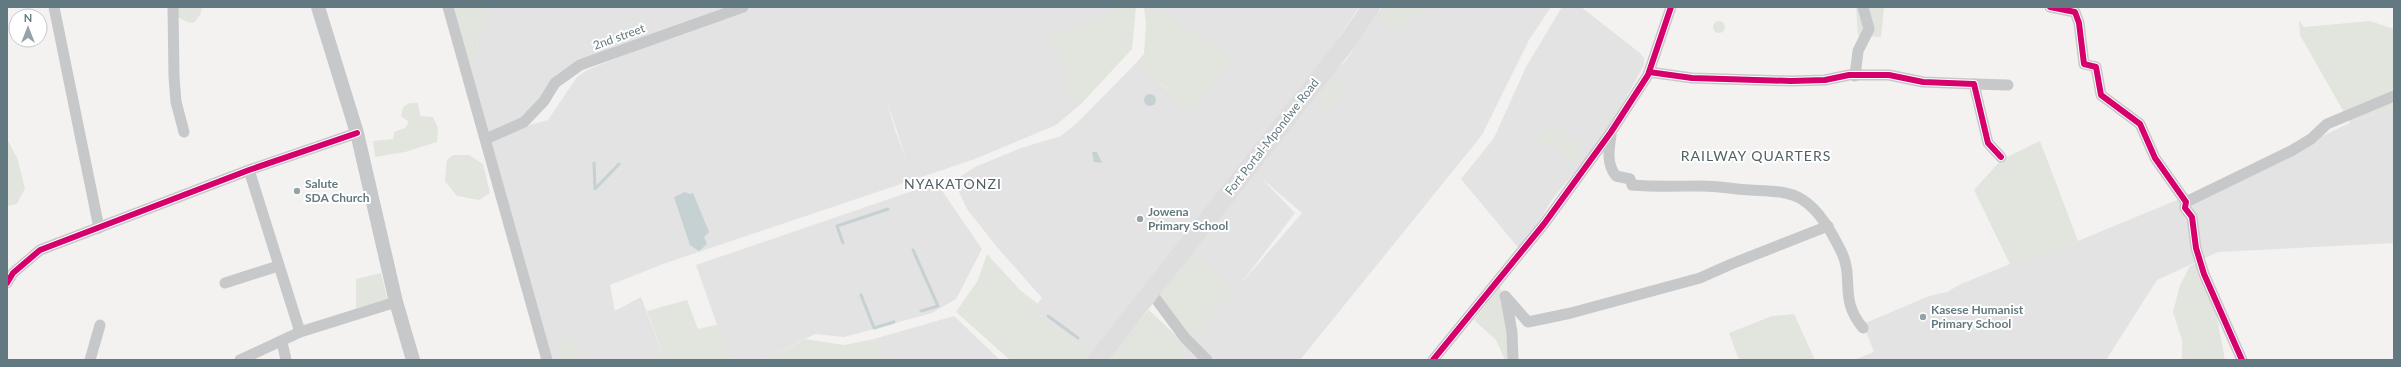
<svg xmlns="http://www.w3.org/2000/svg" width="2401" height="367" viewBox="0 0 2401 367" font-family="Lato,sans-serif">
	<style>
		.built { fill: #e2e3e2; fill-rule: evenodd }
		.green { fill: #e2e4de }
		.water { fill: #c5d1d2 }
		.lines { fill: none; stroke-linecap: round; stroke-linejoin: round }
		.stream { stroke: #c5d1d2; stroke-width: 3 }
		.minor { stroke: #c7c8c9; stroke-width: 11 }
		.tertiary { stroke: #c7c8c9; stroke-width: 14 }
		.trunk { stroke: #dddedd; stroke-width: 18 }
		.cycleway-casing { stroke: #fff; stroke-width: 8 }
		.cycleway { stroke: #d6006c; stroke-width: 6 }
		.poi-dot { fill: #95a3a8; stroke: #fff; stroke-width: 1.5 }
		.labels { text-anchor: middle; stroke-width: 4; stroke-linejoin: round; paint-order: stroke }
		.street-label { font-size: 12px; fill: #637981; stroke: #fff }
		.poi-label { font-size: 12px; font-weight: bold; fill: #637981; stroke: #fff; text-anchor: start }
		.quarter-label { font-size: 14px; letter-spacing: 1px; fill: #516166; stroke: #fff }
	</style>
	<rect width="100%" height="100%" fill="#f3f2f1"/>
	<g class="built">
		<path d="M447,7H454L469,63L474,62L478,52L477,36L487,17L483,7H726L609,49L578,63L539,113L505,132L548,120L577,77L587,70L746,7H1112L1114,12L1052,34L1081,104L1056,125L975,159L663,264L610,285L615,311L641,297L663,355L648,360H544ZM887,101L907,161L895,130Z"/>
		<polygon points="1157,7 1359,7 1330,52 1092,356 1033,309 1042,298 997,247 967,209 959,192 960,177 975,167 1021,148 1061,136 1078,122 1136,63 1175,96 1232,57 1175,21"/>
		<path d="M1382,7H1551L1529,40L1482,135L1300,360H1214L1192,338L1235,291L1192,250L1311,96L1346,60ZM1260,177L1302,213L1239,286L1295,213Z"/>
		<polygon points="1562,7 1581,7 1640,53 1644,58 1644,65 1605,136 1553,198 1521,251 1461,179 1494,138 1526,67"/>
		<polygon points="2394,107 2394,243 2218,252 2157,280 2106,360 1854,360 1874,352 1863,324 1929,296 1947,292 1961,284 2010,264 2022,264 2257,167 2350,123"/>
		<polygon points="933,184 938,185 982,249 956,299 932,313 844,337 815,334 762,360 731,360 715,325 717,325 696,265"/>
		<polygon points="954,316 1000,360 886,360 874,339"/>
		<polygon points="1188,347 1200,360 1178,360"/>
	</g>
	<g class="green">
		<polygon points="173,7 202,7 201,13 194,23 187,22 174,15"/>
		<polygon points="454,7 483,7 487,17 477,36 478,52 474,62 469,63"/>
		<polygon points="1112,7 1136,7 1132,49 1081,104 1072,99 1056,48 1052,47 1048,40 1052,34 1114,12"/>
		<polygon points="1144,7 1157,7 1175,21 1233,57 1191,112 1178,104 1167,93 1171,92 1136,63 1144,54 1146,25"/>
		<polygon points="1385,7 1426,7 1425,11 1394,28 1386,23 1379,14"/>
		<polygon points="1856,7 1884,7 1881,37 1858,36"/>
		<polygon points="2299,20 2304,27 2370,21 2394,29 2394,107 2350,123 2300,35"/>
		<circle cx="1719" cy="27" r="6"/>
		<polygon points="1334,78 1345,86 1346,91 1325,111 1319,110 1316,104"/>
		<polygon points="410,103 418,103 420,116 433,117 438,128 437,142 405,152 375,157 373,141 393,139 394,132 405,128 409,122 401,116 403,107"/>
		<polygon points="1555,125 1580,145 1582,159 1576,163 1551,144 1541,143 1536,139 1539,133 1546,132"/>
		<polygon points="7,139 17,158 25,188 17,204 7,206"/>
		<polygon points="2040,141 2078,241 2022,264 2010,264 1974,190 2001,160"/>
		<polygon points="453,155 469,155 483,164 490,193 479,200 457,196 445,181 447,160"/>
		<polygon points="1192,250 1235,291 1192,338 1167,311 1159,293"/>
		<polygon points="987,254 1020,290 1038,304 1034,310 1092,356 1088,360 1010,360 956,312 978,280"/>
		<polygon points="2199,262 2215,307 2225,360 2182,360 2182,340 2173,312 2180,285 2190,266"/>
		<polygon points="381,273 388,301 356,313 356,279"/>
		<polygon points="1500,286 1509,334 1510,360 1505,360 1496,340 1474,320"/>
		<polygon points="687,300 698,329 715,325 731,360 648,360 663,354 647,311"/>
		<polygon points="1149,310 1188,347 1178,360 1105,360"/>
		<polygon points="1794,314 1815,360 1739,360 1729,333 1772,316"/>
		<polygon points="573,336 582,360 559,360 558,341"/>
		<polygon points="806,339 844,345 874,339 886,360 762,360"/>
	</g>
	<g class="water">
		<circle cx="1150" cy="100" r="6"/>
		<polygon points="1092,152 1097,152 1102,163 1094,162"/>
		<polygon points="685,192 689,194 693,193 709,232 704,237 707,244 699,251 690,245 674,197"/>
	</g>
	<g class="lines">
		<g class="stream">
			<polyline points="594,163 595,189 619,164"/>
			<polyline points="843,243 837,226 888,209"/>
			<polyline points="913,250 938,306 921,311"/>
			<polyline points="861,295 874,328 894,322"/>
			<polyline points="1048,316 1078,338"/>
		</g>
		<g class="minor">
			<polyline points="54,7 99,228"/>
			<polyline points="173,7 174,77 176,102 184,132"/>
			<polyline points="448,7 547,360"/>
			<polyline points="2050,7 2075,12 2079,23 2084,64 2096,67 2101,95 2140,124 2155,158 2186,202 2185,208 2192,217 2196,248 2204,274 2242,360"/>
			<polyline points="1649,72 1692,78 1791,81 1825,80 1849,75 1889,75 1923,82 1974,84 1988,143 2001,157"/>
			<polyline points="1855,76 1858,51 1869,29 1863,7"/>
			<polyline points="1974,84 2008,85"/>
			<path d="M1611,135C1609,150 1606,163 1616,176L1630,179L1632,185C1655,187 1678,186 1701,186C1718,186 1734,189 1750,190C1767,191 1788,190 1803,200C1820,211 1832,233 1841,251C1855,279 1838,298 1863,328"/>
			<polyline points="486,139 524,122 544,101 555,83 580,65 743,7"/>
			<polyline points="249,170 300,332"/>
			<polyline points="2186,202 2291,151 2311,139 2327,124 2394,96"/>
			<polyline points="7,283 13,273 40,250 249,170 357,133"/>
			<polyline points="225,283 278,266"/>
			<polyline points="1150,291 1185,338 1207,360"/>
			<polyline points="1505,296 1528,322 1571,313 1700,278 1729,265 1828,226"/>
			<polyline points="1506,299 1512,332 1513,360"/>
			<polyline points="282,342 286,360"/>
			<polyline points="90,360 100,325"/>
			<polyline points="240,360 300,332 396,302"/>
			<polyline points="1433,360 1544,224 1611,132 1648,75 1671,7"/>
		</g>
		<polyline class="tertiary" points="318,7 357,133 396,302 413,360"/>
		<polyline class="trunk" points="1097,360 1348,41 1371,7"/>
		<g class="cycleway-casing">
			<g id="cycleway">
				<polyline points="2050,7 2075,12 2079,23 2084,64 2096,67 2101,95 2140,124 2155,158 2186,202 2185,208 2192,217 2196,248 2204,274 2242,360"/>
				<polyline points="1649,72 1692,78 1791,81 1825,80 1849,75 1889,75 1923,82 1974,84 1988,143 2001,157"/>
				<polyline points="7,283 13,273 40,250 249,170 357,133"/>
				<polyline points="1433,360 1544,224 1611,132 1648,75 1671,7"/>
			</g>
		</g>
		<use href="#cycleway" class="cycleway"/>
	</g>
	<g class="poi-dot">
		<circle cx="297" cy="191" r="4"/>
		<circle cx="1140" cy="219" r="4"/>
		<circle cx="1923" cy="317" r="4"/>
	</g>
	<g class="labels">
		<g class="street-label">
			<text transform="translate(619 37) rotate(-20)" y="4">2nd street</text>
			<text transform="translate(1272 137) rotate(-52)" y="4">Fort Portal-Mpondwe Road</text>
		</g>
		<g class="poi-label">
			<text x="305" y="188">Salute<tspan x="305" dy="14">SDA Church</tspan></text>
			<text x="1148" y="216">Jowena<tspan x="1148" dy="14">Primary School</tspan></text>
			<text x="1931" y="314">Kasese Humanist<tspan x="1931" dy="14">Primary School</tspan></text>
		</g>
		<g class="quarter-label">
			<text x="1756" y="161">RAILWAY QUARTERS</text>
			<text x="953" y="189">NYAKATONZI</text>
		</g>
	</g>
	<rect width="2401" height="367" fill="none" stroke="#637981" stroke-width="16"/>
	<g transform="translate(28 28)"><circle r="19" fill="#ffffff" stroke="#c1c9cd"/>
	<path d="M0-3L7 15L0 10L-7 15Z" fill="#95a3a8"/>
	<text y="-6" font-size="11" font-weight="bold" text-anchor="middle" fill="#637981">N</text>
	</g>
</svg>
